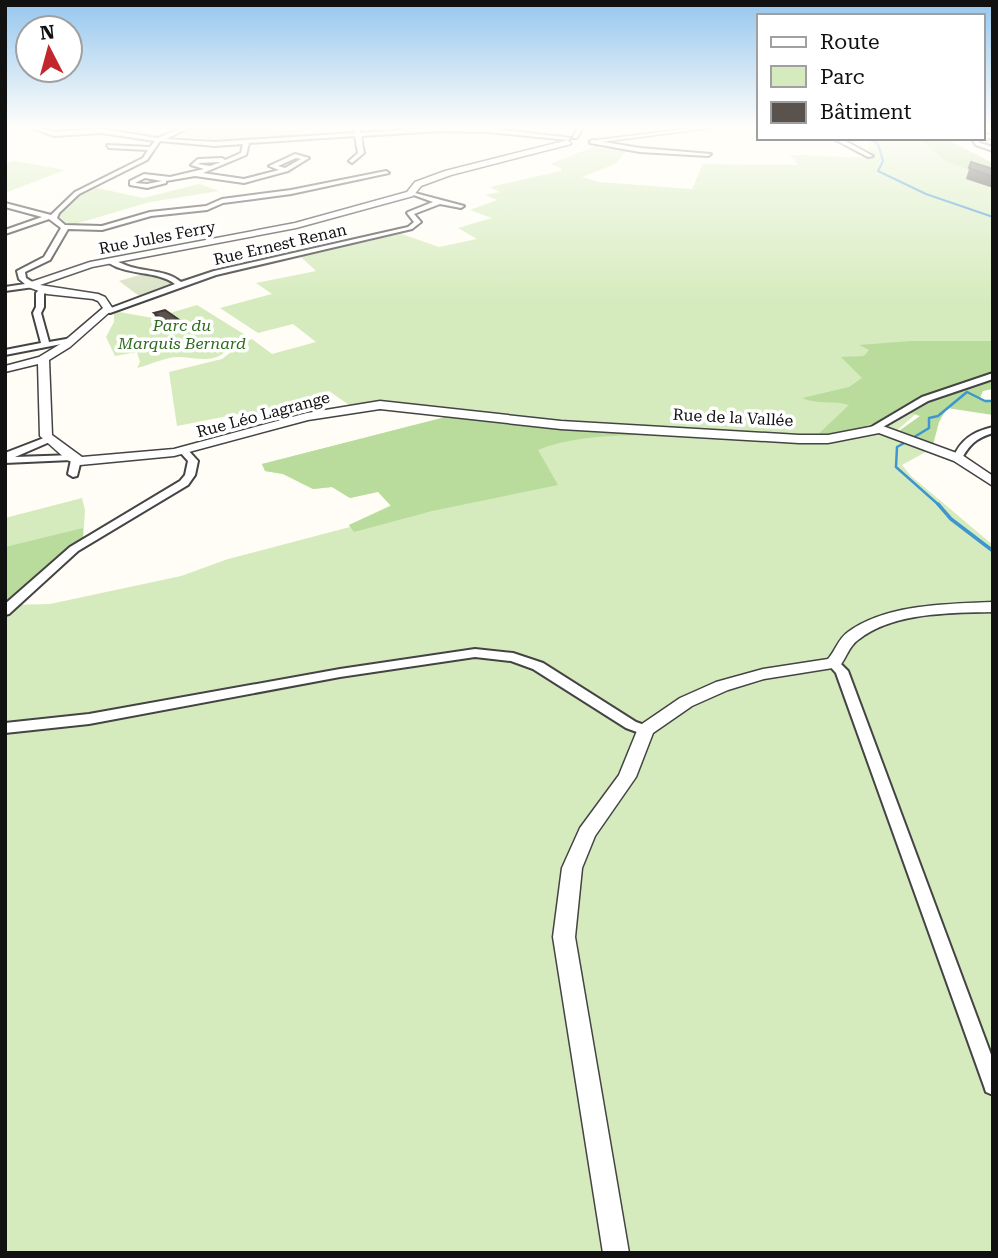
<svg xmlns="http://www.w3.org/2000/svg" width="998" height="1258" viewBox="0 0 998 1258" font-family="'Roboto Serif',serif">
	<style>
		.green { fill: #d5ebbd }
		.forest { fill: #b9dc9c }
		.cemetery { fill: #d9e3c4 }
		.pitch { fill: #e6f2cf }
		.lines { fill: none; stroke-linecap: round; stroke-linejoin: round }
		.stream-far2 { stroke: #3f96cf; stroke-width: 2 }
		.stream-far1 { stroke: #3f96cf; stroke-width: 2.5 }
		.stream { stroke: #3f96cf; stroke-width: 3.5 }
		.minor-casing { stroke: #444; stroke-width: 4 }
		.tertiary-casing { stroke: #444; stroke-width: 3 }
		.minor { fill: #fff; fill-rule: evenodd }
		.tertiary { fill: #fff; fill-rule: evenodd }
		.wall { fill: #4d4742 }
		.shaded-wall { fill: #3f3936 }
		.building { fill: #5a524d; stroke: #3f3936; stroke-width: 2 }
		.labels { text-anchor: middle; stroke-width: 7; stroke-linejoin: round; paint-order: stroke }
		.far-street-label { font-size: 16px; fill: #111; stroke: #fff }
		.far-park-label { font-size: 16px; font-style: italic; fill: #2f6b1f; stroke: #fff }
	</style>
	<rect width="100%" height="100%" fill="#fffdf5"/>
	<g class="green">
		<path d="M863,138H919L932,149L993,178V372L953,381L893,434L933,448L902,465L911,476L993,545V1253H5V518L82,498L85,510L83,542L13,605L50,604L181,576L228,559L350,527L349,525L391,505L378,491L350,498L332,487L313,489L283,474L265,471L262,464L454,415L380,405L352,407L329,391L288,403L301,415L262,424L253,411L177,426L169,372L222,359L244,342L252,339L272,354L316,342L293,324L258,333L220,308L272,294L256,283L316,271L301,257L399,233L439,247L477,239L458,228L492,218L470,210L497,200L485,195L500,192L490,187L561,171V168L550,164L593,147L627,151L615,164L582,177L599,182L692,189L703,164L798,165L790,155C819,155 846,159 875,156L867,148L874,145Z"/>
		<polygon points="15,161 65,170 5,193 5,163"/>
		<polygon points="199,184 219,191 150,202 75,224 69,225 58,215 79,194 93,187 143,198"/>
		<path d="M197,305L247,336L226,342L228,349C215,364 197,358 181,357C168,356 149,365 137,368L140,362L137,352L115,356L106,337L114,322V314L119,312L153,318Z"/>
	</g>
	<g class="forest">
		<polygon points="919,138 944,138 993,163 993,178 945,161"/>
		<path d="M911,341H993V389L983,391L980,398L993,403V415L947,408L939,422L933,445L896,433L920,416L908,412L883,423L870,424L856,432L812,440L849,405C834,400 816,405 802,398L849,387L862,378L841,357L864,356L869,350L859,345Z"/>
		<path d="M457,414L717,438C666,435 585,430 538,450L558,485L432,511L354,532L349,525L391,506L378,492L350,498L332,487L313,489L283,474L265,471L262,464Z"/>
		<polygon points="83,528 83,539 56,558 5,603 5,547"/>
	</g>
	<polygon class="cemetery" points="150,272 175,282 175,286 142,298 119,281"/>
	<polygon class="pitch" points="192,126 308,126 294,138 238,143 176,134"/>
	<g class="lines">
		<polyline class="stream-far2" points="870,138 878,144 883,161 878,171 926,194 993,217"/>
		<g class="stream-far1">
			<polyline points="911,439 929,428 929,418 938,416 967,392 985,401 993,401"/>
			<polyline points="906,442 897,447 896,467 940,506"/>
		</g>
		<polyline class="stream" points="938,504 951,519 993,551"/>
		<g class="minor-casing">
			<g id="minor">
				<path d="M27,126H35L54,132L102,129L158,138L185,126H192L166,139L215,142L355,133L353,126H359L360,133L439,127L487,128L571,138L568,140L487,132L439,131L361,136L364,153L352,163L349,161L358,153L355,136L249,143L246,155L203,173L244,179L279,170L269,166L295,154L309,158L288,171L244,183L195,176L166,181V183L147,188L130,185V181L144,174L170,177L204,169L191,165L198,159L222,158L225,160L241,153L243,144L215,146L160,141L147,160L79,194L59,213L57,218L65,225L102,226L150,212L206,206L222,199L291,190L386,171L389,173L291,194L223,203L207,210L151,216L102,230L68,229L50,260L25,272L26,278L34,283V287L5,291V287L25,284L19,279L17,271L44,257L61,228L49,219L5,234V230L42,217L5,207V203L51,215L75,192L143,158L148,150L109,148L107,145L150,147L155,141L102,133L54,136ZM296,158L301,159L285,168L278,166ZM221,162L210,166L198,164L200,163ZM145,178L162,181L147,184L135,183Z"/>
				<polygon points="578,126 584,126 577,138 573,138"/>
				<polygon points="993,134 993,138 982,139 980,138 982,138 982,135"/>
				<polygon points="832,138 840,138 873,156 868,157"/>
				<polygon points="971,138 977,138 980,143 993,147 993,151 976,145"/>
				<polygon points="592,140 640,148 711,154 708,156 640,152 590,143"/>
				<path d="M411,192L464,206L461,208L440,204L414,214L421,222L412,229L216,275L110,313L103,311L175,284C156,270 129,276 109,263V259C117,260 123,265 131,267C148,272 166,270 181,282L214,271L408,227L414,222L407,213L408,212L433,202L411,194Z"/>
				<polygon points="41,288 48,290 44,294 44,307 41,313 49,342 72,338 76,340 72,342 5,355 5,350 41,343 33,313 36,307 36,293"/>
				<polygon points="993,373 993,379 928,401 876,431 873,432 868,429 922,397"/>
				<path d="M993,427V433C976,438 969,445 961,460H955L953,458C961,439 973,432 993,427Z"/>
				<polygon points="49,436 54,439 52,441 15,457 74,455 81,460 77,476 73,477 68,474 71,460 5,463 5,453"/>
				<polygon points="184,448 187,449 198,461 195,475 188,485 78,551 9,614 5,615 5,604 70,547 180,481 185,475 188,461 179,451"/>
				<polygon points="475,649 513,653 543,663 636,722 650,727 652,730 650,733 645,735 626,728 533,669 511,661 475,657 340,677 89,724 5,733 5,723 89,714 340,669"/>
				<polygon points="833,659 837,660 848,671 993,1060 993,1095 986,1092 984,1086 836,673 827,663"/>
			</g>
		</g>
		<g class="tertiary-casing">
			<g id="tertiary">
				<polygon points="707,126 726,126 593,143 589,141"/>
				<polygon points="568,140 571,144 451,175 421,186 413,196 296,228 92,267 40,285 98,294 105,297 113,309 70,347 49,360 52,435 82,457 174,449 307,413 380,401 561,421 799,435 828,435 880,425 962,455 993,476 993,486 954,461 879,433 828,443 799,443 561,429 380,409 308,420 174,456 80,465 67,460 40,436 38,364 5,372 5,366 39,357 62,343 103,308 98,301 93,299 47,294 28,287 28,283 90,262 295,223 407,192 415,182 445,171"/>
				<path d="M993,602V612C950,613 893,612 858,640C849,646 846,659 839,667L764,679L728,690L692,706L653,733L636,777L595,836L582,868L575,937L629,1253H603L553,937L562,868L580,828L619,775L639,726L680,698L716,682L763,669L828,659C836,650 838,639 848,632C886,604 947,604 993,602Z"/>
			</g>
		</g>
		<use href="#minor" class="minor"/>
		<use href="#tertiary" class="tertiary"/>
	</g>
	<g class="wall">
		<polygon points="971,162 993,169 993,187 990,187 966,179"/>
		<polygon points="154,313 180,328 169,331 156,321"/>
	</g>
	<g class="shaded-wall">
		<polygon points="992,177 993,187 990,187"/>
		<polygon points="178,319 180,328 169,331 167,322"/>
	</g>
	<g class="building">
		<polygon points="971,162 993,169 993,177 969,168"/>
		<polygon points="165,310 178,319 167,322 154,313"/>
	</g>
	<linearGradient id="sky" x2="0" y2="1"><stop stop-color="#95c6ee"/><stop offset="0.42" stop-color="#fffefa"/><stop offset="1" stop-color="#fffefa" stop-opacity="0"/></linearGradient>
	<rect width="998" height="302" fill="url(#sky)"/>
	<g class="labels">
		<g class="far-street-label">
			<text transform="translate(157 237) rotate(-11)" y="6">Rue Jules Ferry</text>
			<text transform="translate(280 244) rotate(-13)" y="6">Rue Ernest Renan</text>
			<text transform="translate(263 414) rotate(-15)" y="6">Rue Léo Lagrange</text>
			<text transform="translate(733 417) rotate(3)" y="6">Rue de la Vallée</text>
		</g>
		<g class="far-park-label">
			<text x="182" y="331">Parc du<tspan x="182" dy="18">Marquis Bernard</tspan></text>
		</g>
	</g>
	<rect width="998" height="1258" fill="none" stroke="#111111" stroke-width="14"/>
	<rect x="757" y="14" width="228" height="126" fill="#ffffff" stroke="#a0a0a0" stroke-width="2"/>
	<rect x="771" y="37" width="35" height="10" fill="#ffffff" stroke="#a0a0a0" stroke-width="2"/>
	<text x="820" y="49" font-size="21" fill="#111111">Route</text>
	<rect x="771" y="66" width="35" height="21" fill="#d5ebbd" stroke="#a0a0a0" stroke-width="2"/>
	<text x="820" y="84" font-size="21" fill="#111111">Parc</text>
	<rect x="771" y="102" width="35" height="21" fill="#5a524d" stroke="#a0a0a0" stroke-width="2"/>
	<text x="820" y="119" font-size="21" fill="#111111">Bâtiment</text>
	<g transform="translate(49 49) rotate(354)"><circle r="33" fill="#ffffff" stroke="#a0a0a0" stroke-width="2"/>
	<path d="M0-5L12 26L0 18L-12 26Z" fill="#c4262e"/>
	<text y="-10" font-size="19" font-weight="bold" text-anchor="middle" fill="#111111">N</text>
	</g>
</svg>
